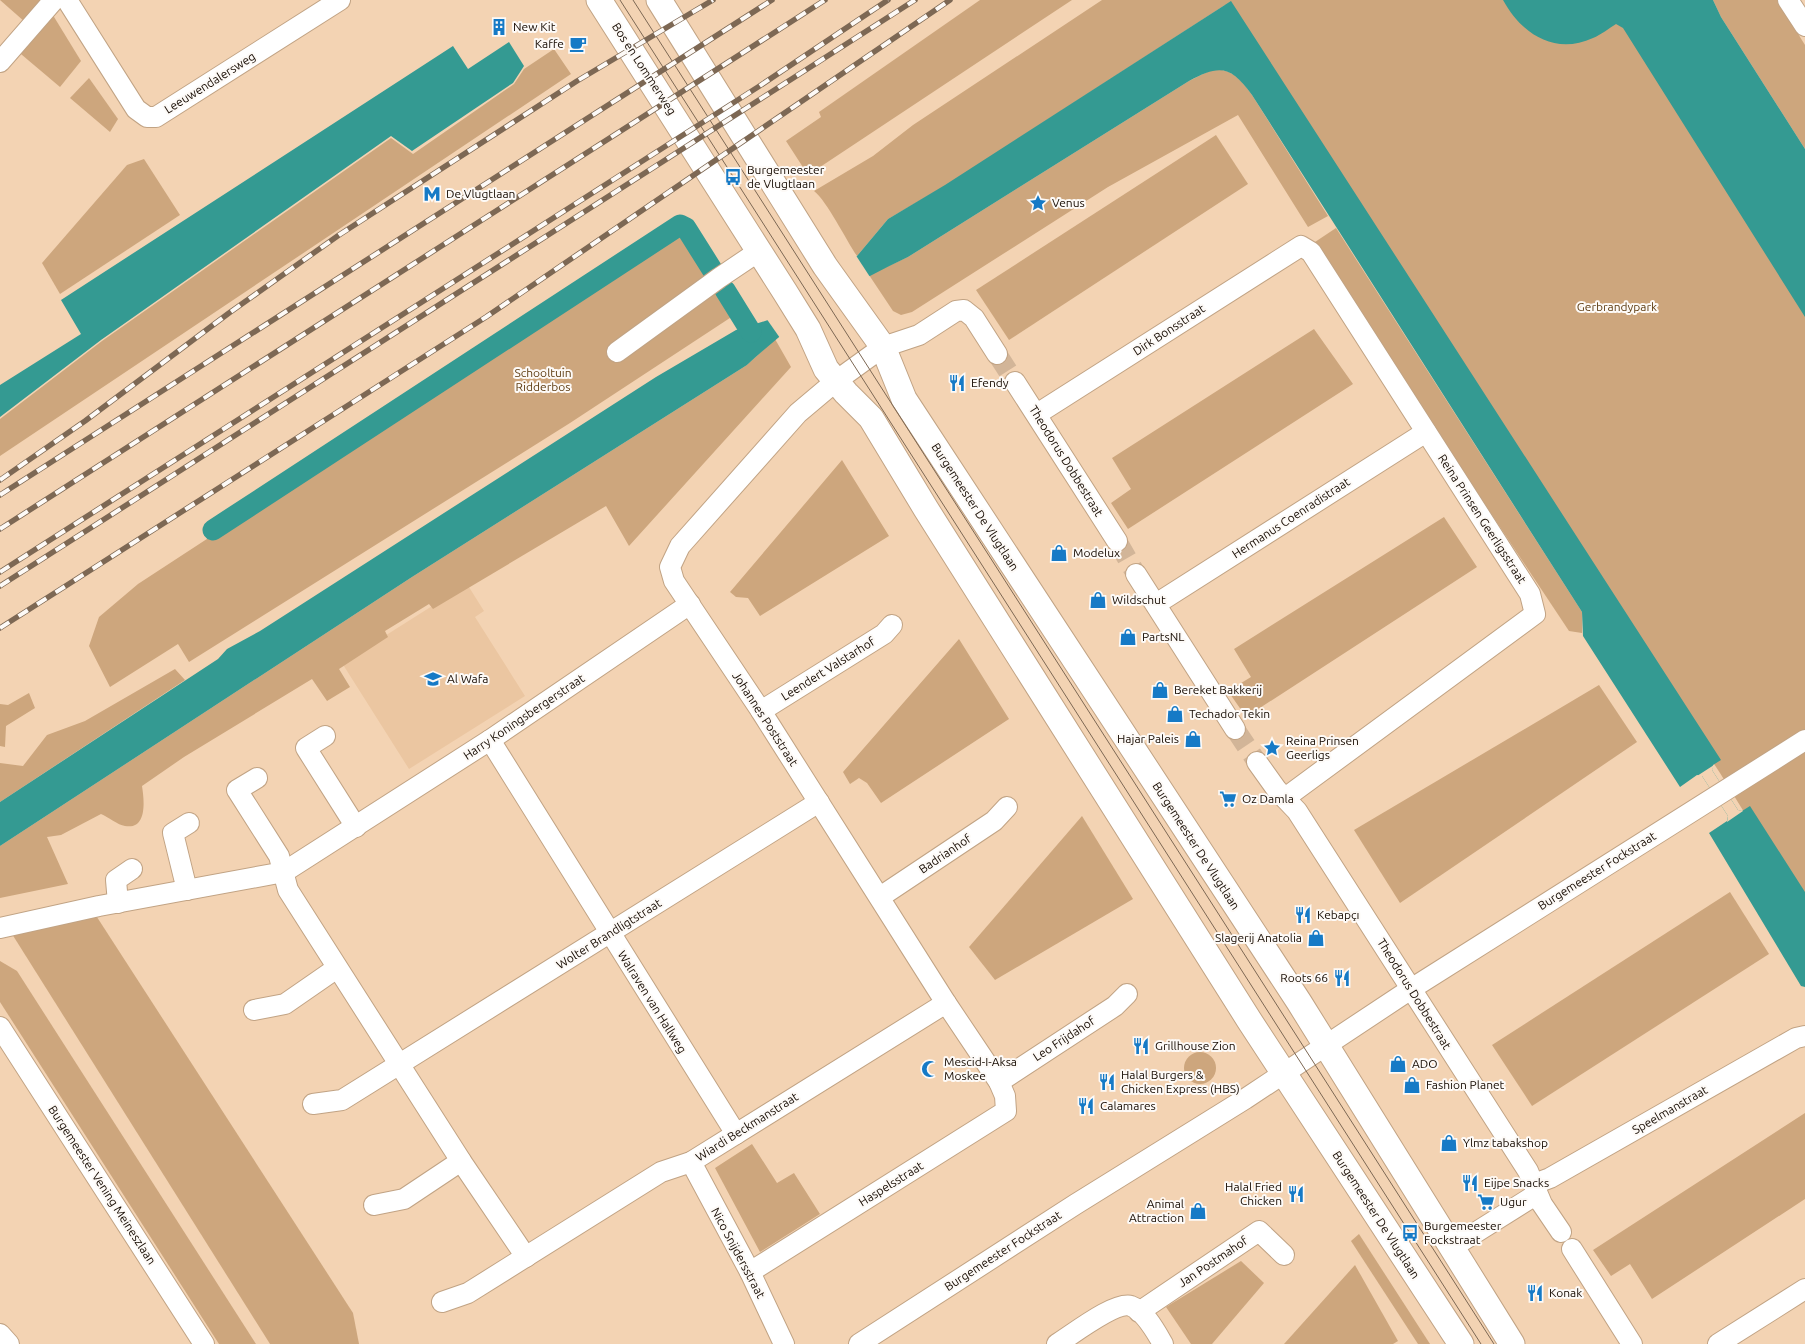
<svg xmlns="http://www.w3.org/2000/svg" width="1805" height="1344" viewBox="0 0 1805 1344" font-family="Ubuntu,sans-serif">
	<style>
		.built { fill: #ebc6a1 }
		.green { fill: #cda67d }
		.water { fill: #349a92 }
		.pier { fill: #f3d3b3 }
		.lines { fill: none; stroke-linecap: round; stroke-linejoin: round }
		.canal { stroke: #349a92; stroke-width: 21 }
		.minor-tunnel { stroke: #d2b598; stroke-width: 20; stroke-dasharray: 20 10; stroke-linecap: butt }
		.minor-casing { stroke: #c1a384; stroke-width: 22 }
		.major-casing { stroke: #c1a384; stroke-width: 27 }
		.minor { stroke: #fff; stroke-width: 20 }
		.major { stroke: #fff; stroke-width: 25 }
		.tram { stroke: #7d6854; stroke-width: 1 }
		.rail-casing { stroke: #7d6854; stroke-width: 5.5 }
		.rail { stroke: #fdfaf7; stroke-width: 4; stroke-dasharray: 11; stroke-linecap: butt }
		.labels { text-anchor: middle; stroke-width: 4; stroke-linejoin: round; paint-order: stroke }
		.poi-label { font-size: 12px; fill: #160b02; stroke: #fdfaf7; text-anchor: start }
		.street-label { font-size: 12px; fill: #160b02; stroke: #fdfaf7 }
		.park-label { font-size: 12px; fill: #5e3c11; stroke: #fdfaf7 }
	</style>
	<rect width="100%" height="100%" fill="#f3d3b3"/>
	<polygon class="built" points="467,584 484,611 475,617 525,696 409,769 342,663"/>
	<g class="green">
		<polygon points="0,0 45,0 25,22"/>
		<polygon points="980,0 1072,0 808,175 786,141 821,117 819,112"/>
		<path d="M1102,0H1625L1805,285V911L1720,773L1507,450L1225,5L945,186L888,219L857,256C846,240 827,201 814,191L873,156L913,125Z"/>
		<polygon points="1713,0 1777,0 1805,45 1805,149 1721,17"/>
		<polygon points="51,12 81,61 60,87 15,49"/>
		<polygon points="554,49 571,74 0,456 0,419 102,341 391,138 413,154 514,84 524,69"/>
		<path d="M1218,69C1235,72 1242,81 1252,95L1328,216L1308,227L1238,115L1108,187L912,312L901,315L893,311L869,275L908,257L1189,81L1209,71Z"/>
		<polygon points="89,78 118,119 110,132 70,98"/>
		<polygon points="1216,135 1248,184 1009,340 976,290"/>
		<polygon points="144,159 180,215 60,294 42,263 127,165"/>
		<polygon points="683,228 736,314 570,423 189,662 178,644 110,687 89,646 99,617 138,584"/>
		<polygon points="1336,228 1582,612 1582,633 1569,631 1312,244"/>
		<polygon points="1314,329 1353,384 1128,529 1111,503 1131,489 1112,458"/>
		<path d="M775,339L791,367L629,546L606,506L433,609L429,604L385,631L388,637L339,669L350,687L327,701L312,679L184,757L142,786C144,799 148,830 125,826C118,825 108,817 101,814L61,835L47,837L68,884L0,898V846L412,577L747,365Z"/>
		<polygon points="842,460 889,536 760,616 748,598 736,597 730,592"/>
		<polygon points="1444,517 1477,567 1246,717 1228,691 1251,677 1234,649"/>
		<polygon points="959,639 1009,719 881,803 867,783 859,778 850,784 843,772"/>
		<polygon points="175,669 185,680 0,802 0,763 23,766 47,735 85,721"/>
		<polygon points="1599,685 1637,742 1400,903 1354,830"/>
		<polygon points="29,693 35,708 6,726 5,747 0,746 0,704 8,705"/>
		<polygon points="1082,816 1133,899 995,980 969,947"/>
		<polygon points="1730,892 1769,954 1532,1106 1492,1045"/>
		<polygon points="95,914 353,1313 359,1344 270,1344 12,934"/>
		<polygon points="0,961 17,971 256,1344 219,1344 0,1002"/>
		<circle cx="1200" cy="1068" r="16"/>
		<polygon points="1805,1113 1805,1199 1652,1299 1630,1264 1611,1276 1593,1250"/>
		<polygon points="752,1144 777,1183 794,1173 820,1214 760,1252 715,1168"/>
		<polygon points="1359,1234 1430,1344 1418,1344 1351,1241"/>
		<polygon points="1241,1261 1264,1283 1212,1344 1191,1344 1166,1307"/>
		<polygon points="1355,1265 1398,1341 1393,1344 1284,1344"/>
	</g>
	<g class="water">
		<path d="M1503,0H1713L1721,17L1805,149V317L1623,28L1616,24C1609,28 1601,35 1593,38C1554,56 1521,33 1503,0Z"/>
		<path d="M1231,1L1721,760L1713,765L1712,770L1738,810L1742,811L1750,806L1805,892V987L1801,986L1709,833L1727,821L1728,816L1702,776L1697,775L1680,787L1583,636L1582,612L1252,95C1231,66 1220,64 1189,81L908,257C849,284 794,321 747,365L412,577L0,846V802L218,659L227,649L260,631L656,377L736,330L768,320L857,256L888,219L945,185Z"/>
		<polygon points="509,42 524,66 513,83 412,151 391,136 101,340 0,417 0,385 81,334 61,300 453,46 468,69"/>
	</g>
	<g class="pier">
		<polygon points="855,254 870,277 780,338 766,318"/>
		<polygon points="1714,765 1712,770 1738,810 1743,811 1727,822 1728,816 1702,776 1697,776"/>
	</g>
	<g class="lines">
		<g class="canal">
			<polyline points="725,290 751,332"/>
			<polyline points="213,530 680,225 686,228 713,271"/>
		</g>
		<g class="minor-tunnel">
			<polyline points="997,354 1015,382"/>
			<polyline points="1117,541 1136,574"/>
			<polyline points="1235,729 1257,762"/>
		</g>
		<g class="minor-casing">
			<g id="minor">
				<polyline points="67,0 136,109 147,117 156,117 340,0"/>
				<polyline points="1788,0 1805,26"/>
				<polyline points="0,62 54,0"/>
				<polyline points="617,352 719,278 759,251"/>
				<polyline points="1015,382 1117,541"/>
				<polyline points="1037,414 1301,246 1311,252 1530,594 1535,614 1285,798"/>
				<polyline points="1136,574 1235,729"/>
				<polyline points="1156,604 1426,432"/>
				<polyline points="761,711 884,634 892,625"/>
				<polyline points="325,736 306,748 356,827"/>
				<polyline points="490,740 736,1134"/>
				<polyline points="1257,762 1277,790 1297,811 1528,1171 1542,1204 1561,1232"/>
				<polyline points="257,778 237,790 279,856 288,890 461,1161 526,1257"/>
				<polyline points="187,890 173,833 189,823"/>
				<polyline points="880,897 994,821 1007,807"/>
				<polyline points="118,903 116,880 132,869"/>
				<polyline points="0,928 99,906 284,872 490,740 690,604"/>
				<polyline points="254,1010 285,1004 337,968"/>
				<polyline points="0,1027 204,1344"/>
				<polyline points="999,1082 1115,1006 1127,994"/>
				<polyline points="313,1104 342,1100 819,802"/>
				<polyline points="691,1162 750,1272 784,1344"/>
				<polyline points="1534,1184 1550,1178 1796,1038 1805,1036"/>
				<polyline points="374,1205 404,1199 461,1161"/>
				<polyline points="1451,1248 1537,1194"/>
				<polyline points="1572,1249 1632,1344"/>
				<polyline points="750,1272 1006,1111 1005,1096 999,1082 946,1003 761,711 674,581 670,567 680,546 798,413 836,381 883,347 919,335 956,311 964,310 974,318 997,354"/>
				<polyline points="442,1302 468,1293 661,1172 691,1162 946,1003"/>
				<polyline points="1139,1312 1259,1231 1284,1255"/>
				<polyline points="0,1334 9,1344"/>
				<polyline points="859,1344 1076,1204 1245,1099 1411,989 1805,740"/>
				<path d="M1057,1344C1072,1335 1115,1301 1131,1306C1145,1311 1156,1332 1163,1344"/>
				<polyline points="1718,1344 1805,1289"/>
			</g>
		</g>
		<g class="major-casing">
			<g id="major">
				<polyline points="599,0 785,292 808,329 826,369 846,393 871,418 926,509 1249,1020 1461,1344"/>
				<polyline points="659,0 825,266 883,347 904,399 1299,1002 1512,1344"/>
			</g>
		</g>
		<use href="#minor" class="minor"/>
		<use href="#major" class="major"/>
		<g class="tram">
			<polyline points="620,0 1481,1344"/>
			<polyline points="633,0 1494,1344"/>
		</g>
		<g class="rail-casing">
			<g id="rail">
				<polyline points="0,480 85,421 229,313 339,235 577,81 713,0"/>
				<polyline points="0,495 772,0"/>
				<polyline points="0,529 825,0"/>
				<polyline points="0,572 758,87 888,0"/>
				<polyline points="0,586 915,0"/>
				<polyline points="0,628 486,317 950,0"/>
			</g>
		</g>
		<use href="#rail" class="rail"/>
	</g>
	<defs>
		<g id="building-bare" transform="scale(1.35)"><path d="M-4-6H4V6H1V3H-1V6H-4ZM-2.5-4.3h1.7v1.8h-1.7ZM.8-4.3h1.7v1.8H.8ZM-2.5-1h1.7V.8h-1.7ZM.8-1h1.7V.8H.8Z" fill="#167ac6" stroke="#fdfaf7" stroke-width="2.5" paint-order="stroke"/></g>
		<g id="cafe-bare" transform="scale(1.35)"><path d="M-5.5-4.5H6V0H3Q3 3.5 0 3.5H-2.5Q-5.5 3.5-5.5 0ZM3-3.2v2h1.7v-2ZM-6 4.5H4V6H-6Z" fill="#167ac6" stroke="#fdfaf7" stroke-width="2.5" paint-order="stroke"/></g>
		<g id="bus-bare" transform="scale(1.35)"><path d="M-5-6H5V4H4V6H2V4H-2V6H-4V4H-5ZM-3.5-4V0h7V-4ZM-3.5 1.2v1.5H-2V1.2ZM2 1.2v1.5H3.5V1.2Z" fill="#167ac6" stroke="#fdfaf7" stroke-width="2.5" paint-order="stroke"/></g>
		<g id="metro-bare" transform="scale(1.35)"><path d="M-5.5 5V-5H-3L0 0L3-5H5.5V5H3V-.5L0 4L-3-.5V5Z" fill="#167ac6" stroke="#fdfaf7" stroke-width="2.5" paint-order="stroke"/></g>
		<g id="sight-bare" transform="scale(1.35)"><path d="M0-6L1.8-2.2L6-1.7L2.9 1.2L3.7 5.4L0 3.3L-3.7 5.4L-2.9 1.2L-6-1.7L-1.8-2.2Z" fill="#167ac6" stroke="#fdfaf7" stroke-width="2.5" paint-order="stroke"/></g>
		<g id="restaurant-bare" transform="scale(1.35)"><path d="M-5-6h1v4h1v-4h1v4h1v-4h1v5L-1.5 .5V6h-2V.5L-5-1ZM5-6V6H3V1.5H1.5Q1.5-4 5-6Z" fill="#167ac6" stroke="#fdfaf7" stroke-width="2.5" paint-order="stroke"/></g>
		<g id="shop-bare" transform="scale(1.35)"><path d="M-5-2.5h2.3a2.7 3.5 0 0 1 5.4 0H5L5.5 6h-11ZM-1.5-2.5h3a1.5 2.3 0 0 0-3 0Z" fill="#167ac6" stroke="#fdfaf7" stroke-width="2.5" paint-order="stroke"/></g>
		<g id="school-bare" transform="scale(1.35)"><path d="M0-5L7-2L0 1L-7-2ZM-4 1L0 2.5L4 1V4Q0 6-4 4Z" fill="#167ac6" stroke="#fdfaf7" stroke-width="2.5" paint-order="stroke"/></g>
		<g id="supermarket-bare" transform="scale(1.35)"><path d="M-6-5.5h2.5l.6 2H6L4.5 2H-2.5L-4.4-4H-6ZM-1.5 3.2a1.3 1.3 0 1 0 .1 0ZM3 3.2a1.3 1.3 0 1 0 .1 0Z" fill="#167ac6" stroke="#fdfaf7" stroke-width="2.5" paint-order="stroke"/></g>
		<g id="mosque-bare" transform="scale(1.35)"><path d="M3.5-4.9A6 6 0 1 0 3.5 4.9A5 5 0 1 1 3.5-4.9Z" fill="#167ac6" stroke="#fdfaf7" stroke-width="2.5" paint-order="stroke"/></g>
	</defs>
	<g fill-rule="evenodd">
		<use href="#building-bare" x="499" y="27"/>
		<use href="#cafe-bare" x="578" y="44"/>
		<use href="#bus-bare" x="733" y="177"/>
		<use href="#metro-bare" x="432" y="194"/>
		<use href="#sight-bare" x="1038" y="203"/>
		<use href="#restaurant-bare" x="957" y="383"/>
		<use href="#shop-bare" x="1059" y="553"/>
		<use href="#shop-bare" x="1098" y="600"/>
		<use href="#shop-bare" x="1128" y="637"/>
		<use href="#school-bare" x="433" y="679"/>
		<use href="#shop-bare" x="1160" y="690"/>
		<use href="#shop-bare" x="1175" y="714"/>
		<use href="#shop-bare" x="1193" y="739"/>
		<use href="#sight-bare" x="1272" y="748"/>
		<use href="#supermarket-bare" x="1228" y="799"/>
		<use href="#restaurant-bare" x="1303" y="915"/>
		<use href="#shop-bare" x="1316" y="938"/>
		<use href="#restaurant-bare" x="1342" y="978"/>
		<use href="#restaurant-bare" x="1141" y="1046"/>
		<use href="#shop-bare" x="1398" y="1064"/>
		<use href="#mosque-bare" x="930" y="1069"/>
		<use href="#restaurant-bare" x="1107" y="1082"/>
		<use href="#shop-bare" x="1412" y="1085"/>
		<use href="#restaurant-bare" x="1086" y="1106"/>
		<use href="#shop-bare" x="1449" y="1143"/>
		<use href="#restaurant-bare" x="1470" y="1183"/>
		<use href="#restaurant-bare" x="1296" y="1194"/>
		<use href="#supermarket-bare" x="1486" y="1202"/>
		<use href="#shop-bare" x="1198" y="1211"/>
		<use href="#bus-bare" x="1410" y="1233"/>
		<use href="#restaurant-bare" x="1535" y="1293"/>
	</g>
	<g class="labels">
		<g class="poi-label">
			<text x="513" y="31">New Kit</text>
			<text x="564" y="48" text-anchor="end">Kaffe</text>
			<text x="747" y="174">Burgemeester<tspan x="747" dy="14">de Vlugtlaan</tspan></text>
			<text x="446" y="198">De Vlugtlaan</text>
			<text x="1052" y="207">Venus</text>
			<text x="971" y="387">Efendy</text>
			<text x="1073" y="557">Modelux</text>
			<text x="1112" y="604">Wildschut</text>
			<text x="1142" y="641">PartsNL</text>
			<text x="447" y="683">Al Wafa</text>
			<text x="1174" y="694">Bereket Bakkerij</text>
			<text x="1189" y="718">Techador Tekin</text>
			<text x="1179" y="743" text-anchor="end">Hajar Paleis</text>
			<text x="1286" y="745">Reina Prinsen<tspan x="1286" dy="14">Geerligs</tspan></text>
			<text x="1242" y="803">Oz Damla</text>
			<text x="1317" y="919">Kebapçı</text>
			<text x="1302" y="942" text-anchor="end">Slagerij Anatolia</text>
			<text x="1328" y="982" text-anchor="end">Roots 66</text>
			<text x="1155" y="1050">Grillhouse Zion</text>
			<text x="944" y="1066">Mescid-I-Aksa<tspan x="944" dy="14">Moskee</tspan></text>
			<text x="1412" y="1068">ADO</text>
			<text x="1121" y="1079">Halal Burgers &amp;<tspan x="1121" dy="14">Chicken Express (HBS)</tspan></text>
			<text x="1426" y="1089">Fashion Planet</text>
			<text x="1100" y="1110">Calamares</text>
			<text x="1463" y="1147">Ylmz tabakshop</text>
			<text x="1484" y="1187">Eijpe Snacks</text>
			<text x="1282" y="1191" text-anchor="end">Halal Fried<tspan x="1282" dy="14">Chicken</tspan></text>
			<text x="1500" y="1206">Ugur</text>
			<text x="1184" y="1208" text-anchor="end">Animal<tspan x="1184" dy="14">Attraction</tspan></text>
			<text x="1424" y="1230">Burgemeester<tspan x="1424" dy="14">Fockstraat</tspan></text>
			<text x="1549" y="1297">Konak</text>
		</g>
		<g class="street-label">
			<text transform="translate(644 69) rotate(57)" y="4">Bos en Lommerweg</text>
			<text transform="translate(210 83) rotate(-32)" y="4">Leeuwendalersweg</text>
			<text transform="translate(1169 330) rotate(-33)" y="4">Dirk Bonsstraat</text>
			<text transform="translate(1066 461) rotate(58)" y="4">Theodorus Dobbestraat</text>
			<text transform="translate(975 507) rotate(57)" y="4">Burgemeester De Vlugtlaan</text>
			<text transform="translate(1291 518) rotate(-33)" y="4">Hermanus Coenradistraat</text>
			<text transform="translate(1482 519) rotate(57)" y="4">Reina Prinsen Geerligsstraat</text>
			<text transform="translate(828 669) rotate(-32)" y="4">Leendert Valstarhof</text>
			<text transform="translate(524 717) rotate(-34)" y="4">Harry Koningsbergerstraat</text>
			<text transform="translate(765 719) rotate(57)" y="4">Johannes Poststraat</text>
			<text transform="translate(1196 846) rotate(57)" y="4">Burgemeester De Vlugtlaan</text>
			<text transform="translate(945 854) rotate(-34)" y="4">Badrianhof</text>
			<text transform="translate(1597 871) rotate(-32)" y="4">Burgemeester Fockstraat</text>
			<text transform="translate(609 934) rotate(-32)" y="4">Wolter Brandligtstraat</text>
			<text transform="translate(1414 994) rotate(58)" y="4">Theodorus Dobbestraat</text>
			<text transform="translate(652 1002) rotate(58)" y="4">Walraven van Hallweg</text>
			<text transform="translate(1064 1039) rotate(-33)" y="4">Leo Frijdahof</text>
			<text transform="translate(1670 1110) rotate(-30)" y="4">Speelmanstraat</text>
			<text transform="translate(747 1127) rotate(-32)" y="4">Wiardi Beckmanstraat</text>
			<text transform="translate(891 1184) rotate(-32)" y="4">Haspelsstraat</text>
			<text transform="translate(102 1185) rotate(57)" y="4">Burgemeester Vening Meineszlaan</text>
			<text transform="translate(1376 1215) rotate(57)" y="4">Burgemeester De Vlugtlaan</text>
			<text transform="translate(1003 1251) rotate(-33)" y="4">Burgemeester Fockstraat</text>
			<text transform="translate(738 1253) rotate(62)" y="4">Nico Snijdersstraat</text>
			<text transform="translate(1213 1262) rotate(-34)" y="4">Jan Postmahof</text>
		</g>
		<g class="park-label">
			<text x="1617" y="311">Gerbrandypark</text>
			<text x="543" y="377">Schooltuin<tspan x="543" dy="14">Ridderbos</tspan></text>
		</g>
	</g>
</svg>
